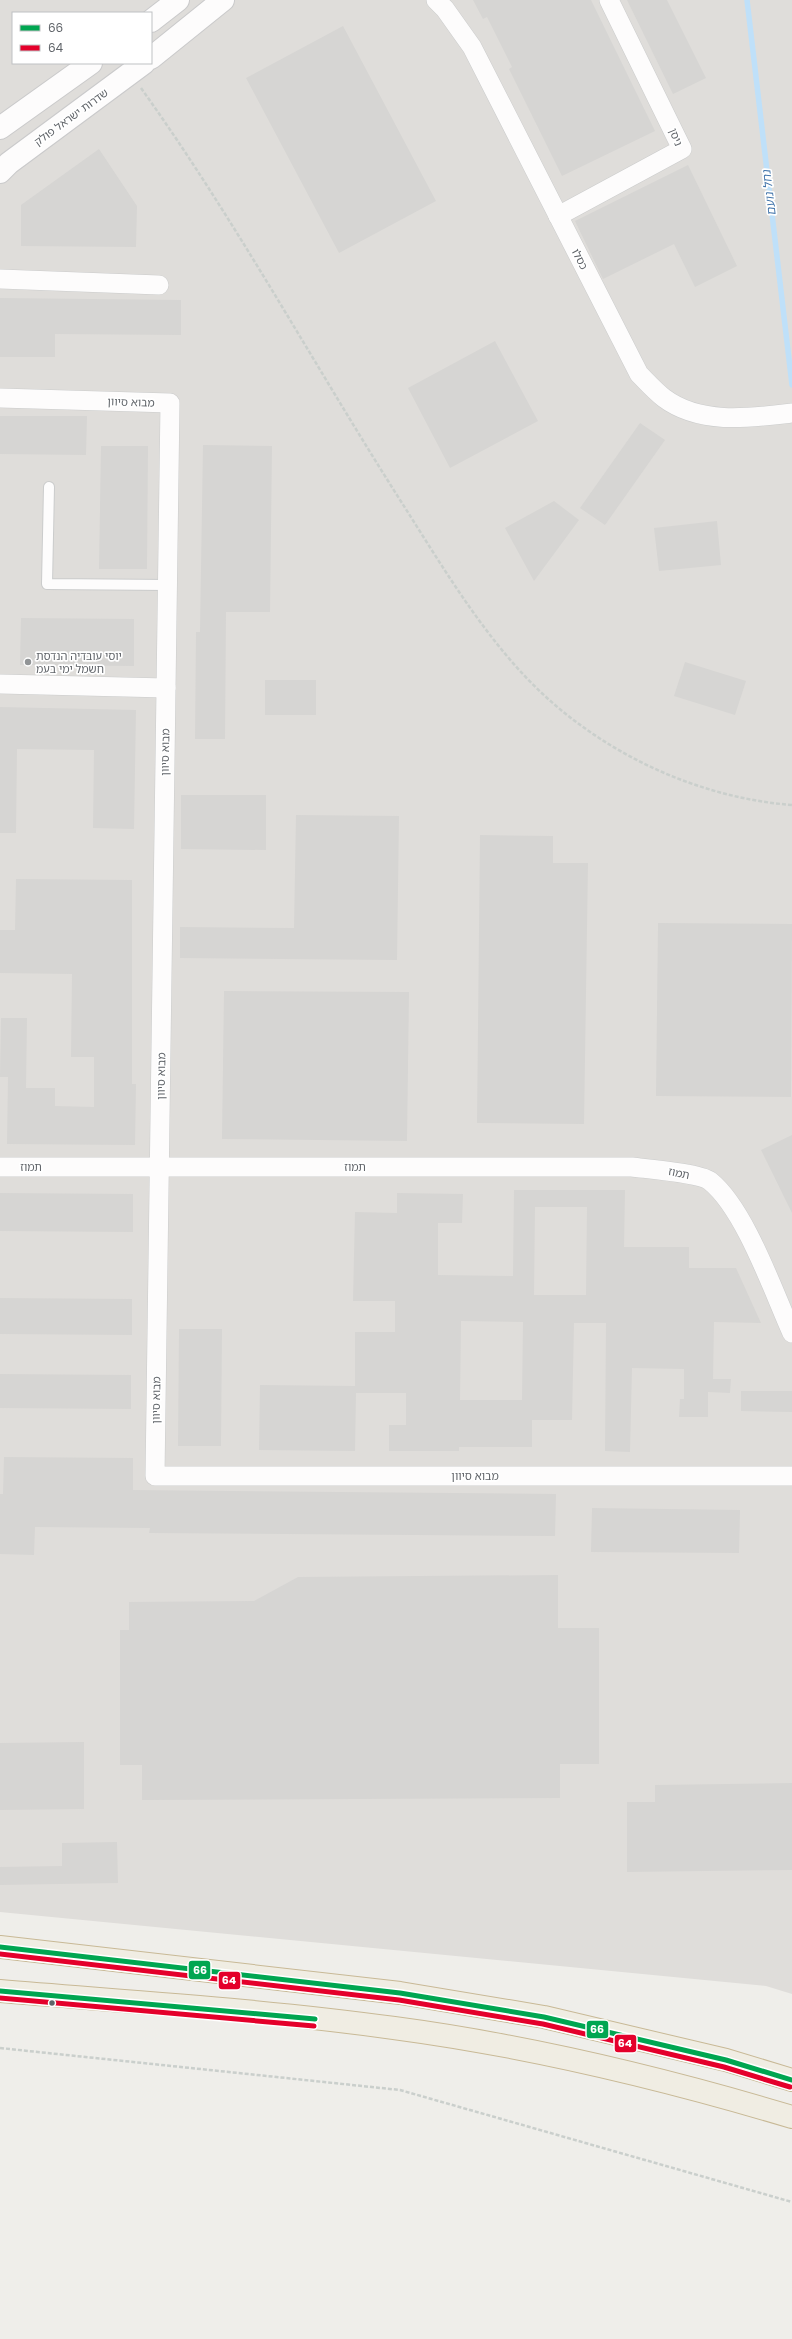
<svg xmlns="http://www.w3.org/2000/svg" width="792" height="2339" viewBox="0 0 792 2339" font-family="Poppins,'Noto Sans Hebrew',sans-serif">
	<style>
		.industrial { fill: #dfddda; fill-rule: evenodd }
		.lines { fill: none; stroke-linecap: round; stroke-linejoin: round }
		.stream { stroke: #bfe0f9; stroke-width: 5.5 }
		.building { fill: #d6d5d3; fill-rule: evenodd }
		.lane-casing { stroke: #cbcccc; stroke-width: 12 }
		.street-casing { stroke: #cbcccc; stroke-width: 20 }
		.secondary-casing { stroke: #cacacb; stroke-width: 24 }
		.highway-casing { stroke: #c8b996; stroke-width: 24 }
		.path { stroke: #cacfcc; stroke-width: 2.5; stroke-dasharray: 4 2; stroke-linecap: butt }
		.lane { stroke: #fdfcfc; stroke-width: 10 }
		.street { stroke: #fdfcfc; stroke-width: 19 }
		.secondary { stroke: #fdfcfc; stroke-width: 22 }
		.highway { stroke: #f0ede3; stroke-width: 22 }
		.bus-1-casing { stroke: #fff; stroke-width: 8 }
		.bus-2-casing { stroke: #fff; stroke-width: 8 }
		.bus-1 { stroke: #00a651; stroke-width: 5 }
		.bus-2 { stroke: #e4002b; stroke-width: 5 }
		.poi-dot { fill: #919496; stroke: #fff; stroke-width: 1.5 }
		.bus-dot { fill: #5f6368; stroke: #fff; stroke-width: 1.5 }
		.labels { text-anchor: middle; stroke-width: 3.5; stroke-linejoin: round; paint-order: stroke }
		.street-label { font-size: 11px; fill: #5f6368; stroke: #fff }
		.poi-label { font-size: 11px; fill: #5f6368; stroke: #fff; text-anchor: start }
		.water-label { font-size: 12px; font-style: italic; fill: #4174aa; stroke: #fff }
		.line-badge { stroke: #fff; stroke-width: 1.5 }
		.badge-label { font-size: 11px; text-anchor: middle; font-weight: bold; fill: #fff }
	</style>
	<rect width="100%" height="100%" fill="#efeeea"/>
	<path class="industrial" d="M0,0H792V1994L766,1986L0,1912ZM13,13H151V63H13Z"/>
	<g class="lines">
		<polyline class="stream" points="747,0 792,385"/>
	</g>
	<g class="building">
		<polygon points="473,0 591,0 655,131 562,176 509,69 512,67 487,17 483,19"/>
		<polygon points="627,0 667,0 706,78 673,94"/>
		<polygon points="343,26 436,201 339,253 246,78"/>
		<polygon points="99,149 137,206 136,247 21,246 21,205"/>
		<polygon points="688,165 737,266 695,287 674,244 603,279 575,221"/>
		<polygon points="0,298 181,300 181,335 55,334 55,357 0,357"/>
		<polygon points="495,341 538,421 450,468 408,388"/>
		<polygon points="0,416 87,416 86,455 0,454"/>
		<polygon points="640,423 665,440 605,525 580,508"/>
		<polygon points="203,445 272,446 270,612 226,612 225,739 195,739 196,632 200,632"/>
		<polygon points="101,446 148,446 147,569 99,569"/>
		<polygon points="554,501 579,520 534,581 505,528"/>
		<polygon points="717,521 721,565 659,571 654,528"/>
		<polygon points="21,618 134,619 134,666 20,665"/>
		<polygon points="685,662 746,681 735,715 674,696"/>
		<rect x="265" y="680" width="51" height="35"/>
		<polygon points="0,707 136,710 134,829 93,828 94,750 17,749 16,833 0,833"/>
		<polygon points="181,795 266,795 266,850 181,849"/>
		<polygon points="296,815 399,816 397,960 180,958 180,927 294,928"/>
		<polygon points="480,835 553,836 553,863 588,863 584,1124 477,1123"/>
		<polygon points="16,879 132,880 132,1084 136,1084 135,1145 7,1144 8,1077 0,1077 1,1018 27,1018 26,1088 55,1088 55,1106 94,1107 94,1057 71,1057 72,974 0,973 0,930 15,930"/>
		<polygon points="658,923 792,924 791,1097 656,1096"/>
		<polygon points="224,991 409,992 407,1141 222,1139"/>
		<polygon points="792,1135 792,1213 761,1150"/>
		<path d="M514,1190H625L624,1247H689V1268H736L761,1323L714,1322L713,1379H731L730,1393L708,1392V1417H679L680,1399H684V1369L632,1368L630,1452L605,1451L606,1323H574L572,1420H532V1447H459V1451H389V1425H406V1393H356L355,1451L259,1450L260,1385L355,1386V1332H395V1301H353L355,1212L397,1213V1193L463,1194L462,1223H438V1275L513,1276ZM535,1207H587L586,1295H534ZM461,1321L523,1322L522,1400H460Z"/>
		<polygon points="0,1193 133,1194 133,1232 0,1231"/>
		<polygon points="0,1298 132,1299 132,1335 0,1334"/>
		<polygon points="179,1329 222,1329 221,1446 178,1446"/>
		<polygon points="0,1374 131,1375 131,1409 0,1408"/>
		<polygon points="741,1391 792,1391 792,1412 741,1411"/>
		<polygon points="4,1457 133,1458 133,1490 556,1494 555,1536 149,1533 150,1528 35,1527 34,1555 0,1554 0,1494 3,1494"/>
		<polygon points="592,1508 740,1510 739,1553 591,1552"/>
		<polygon points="558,1575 558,1628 599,1628 599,1764 560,1764 560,1798 142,1800 142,1765 120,1765 120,1630 129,1630 129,1602 254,1601 298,1577"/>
		<polygon points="84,1742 84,1809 0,1810 0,1743"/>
		<polygon points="792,1783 792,1870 627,1872 627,1802 655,1802 655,1785"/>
		<polygon points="117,1842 118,1883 0,1885 0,1867 62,1866 62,1843"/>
	</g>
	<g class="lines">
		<g class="lane-casing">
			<polyline id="lane" points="49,487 47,584 168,585"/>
		</g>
		<g class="street-casing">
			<g id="street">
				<path d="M436,0L445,9L472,47L639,374C647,382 655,391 664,398C700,425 750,418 792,413"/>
				<polyline points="558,216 682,149 609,0"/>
				<polyline points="0,279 159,285"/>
				<polyline points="0,398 170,403 155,1476 792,1476"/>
				<polyline points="0,684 166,688"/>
				<path d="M0,1167H632C647,1169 699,1173 710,1181C745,1209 773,1291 792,1333"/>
			</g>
		</g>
		<g class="secondary-casing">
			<g id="secondary">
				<polyline points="151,21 178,0"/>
				<polyline points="151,58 223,0"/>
				<polyline points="0,128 91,63"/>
				<polyline points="0,172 9,163 144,63"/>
			</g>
		</g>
		<g class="highway-casing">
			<g id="highway">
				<polyline points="0,1947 400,1993 544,2017 726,2060 792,2080"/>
				<path d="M0,1991C131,2002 264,2010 394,2028C529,2046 662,2078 792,2117"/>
			</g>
		</g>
		<g class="path">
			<path d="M141,88C236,221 314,365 402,503C444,569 488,644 546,697C613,758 702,798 792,805"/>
			<polyline points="0,2048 400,2090 792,2202"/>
		</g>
		<use href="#lane" class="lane"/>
		<use href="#street" class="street"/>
		<use href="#secondary" class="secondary"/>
		<use href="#highway" class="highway"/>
		<g class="bus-1-casing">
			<g id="bus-1">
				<polyline points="0,1947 400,1993 544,2017 726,2060 792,2080"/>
				<polyline points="0,1991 315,2019"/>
			</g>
		</g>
		<g class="bus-2-casing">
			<g id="bus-2">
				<polyline points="0,1954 399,2000 543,2024 724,2067 790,2087"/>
				<polyline points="0,1998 314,2026"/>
			</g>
		</g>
		<use href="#bus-1" class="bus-1"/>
		<use href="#bus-2" class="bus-2"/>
	</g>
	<circle class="poi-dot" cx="28" cy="662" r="4"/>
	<circle class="bus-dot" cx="52" cy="2003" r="3.5"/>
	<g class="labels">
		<g class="street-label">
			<text transform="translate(71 117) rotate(-36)" y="4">שדרות ישראל פולק</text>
			<text transform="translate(676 137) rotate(68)" y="4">ניסן</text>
			<text transform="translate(580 259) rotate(63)" y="4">כסלו</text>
			<text transform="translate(131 402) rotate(2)" y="4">מבוא סיוון</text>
			<text transform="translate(165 752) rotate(-89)" y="4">מבוא סיוון</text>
			<text transform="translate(161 1076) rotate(-89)" y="4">מבוא סיוון</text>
			<text x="31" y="1171">תמוז</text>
			<text x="355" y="1171">תמוז</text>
			<text transform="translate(679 1173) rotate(12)" y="4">תמוז</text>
			<text transform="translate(156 1400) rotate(-89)" y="4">מבוא סיוון</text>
			<text x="475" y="1480">מבוא סיוון</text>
		</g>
		<g class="poi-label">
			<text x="36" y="660">יוסי עובדיה הנדסת<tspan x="36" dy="13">חשמל ימי בעמ</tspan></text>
		</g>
		<g class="water-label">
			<text transform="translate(769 193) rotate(-97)" y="4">נחל נועם</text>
		</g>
	</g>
	<g class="line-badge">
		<rect x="188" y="1960" width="23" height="20" rx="4" fill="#00a651"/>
		<rect x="218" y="1971" width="23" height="19" rx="4" fill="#e4002b"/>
		<rect x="586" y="2020" width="23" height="19" rx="4" fill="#00a651"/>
		<rect x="614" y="2034" width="23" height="19" rx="4" fill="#e4002b"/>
	</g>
	<g class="badge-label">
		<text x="200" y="1974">66</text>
		<text x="229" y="1984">64</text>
		<text x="597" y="2033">66</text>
		<text x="625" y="2047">64</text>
	</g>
	<rect x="12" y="12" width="140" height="52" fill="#ffffff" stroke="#bfc1c3"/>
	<rect x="20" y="25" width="20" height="6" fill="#00a651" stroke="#bfc1c3"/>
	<text x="48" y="32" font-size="12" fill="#5f6368">66</text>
	<rect x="20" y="45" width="20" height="6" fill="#e4002b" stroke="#bfc1c3"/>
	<text x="48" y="52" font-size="12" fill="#5f6368">64</text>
</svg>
